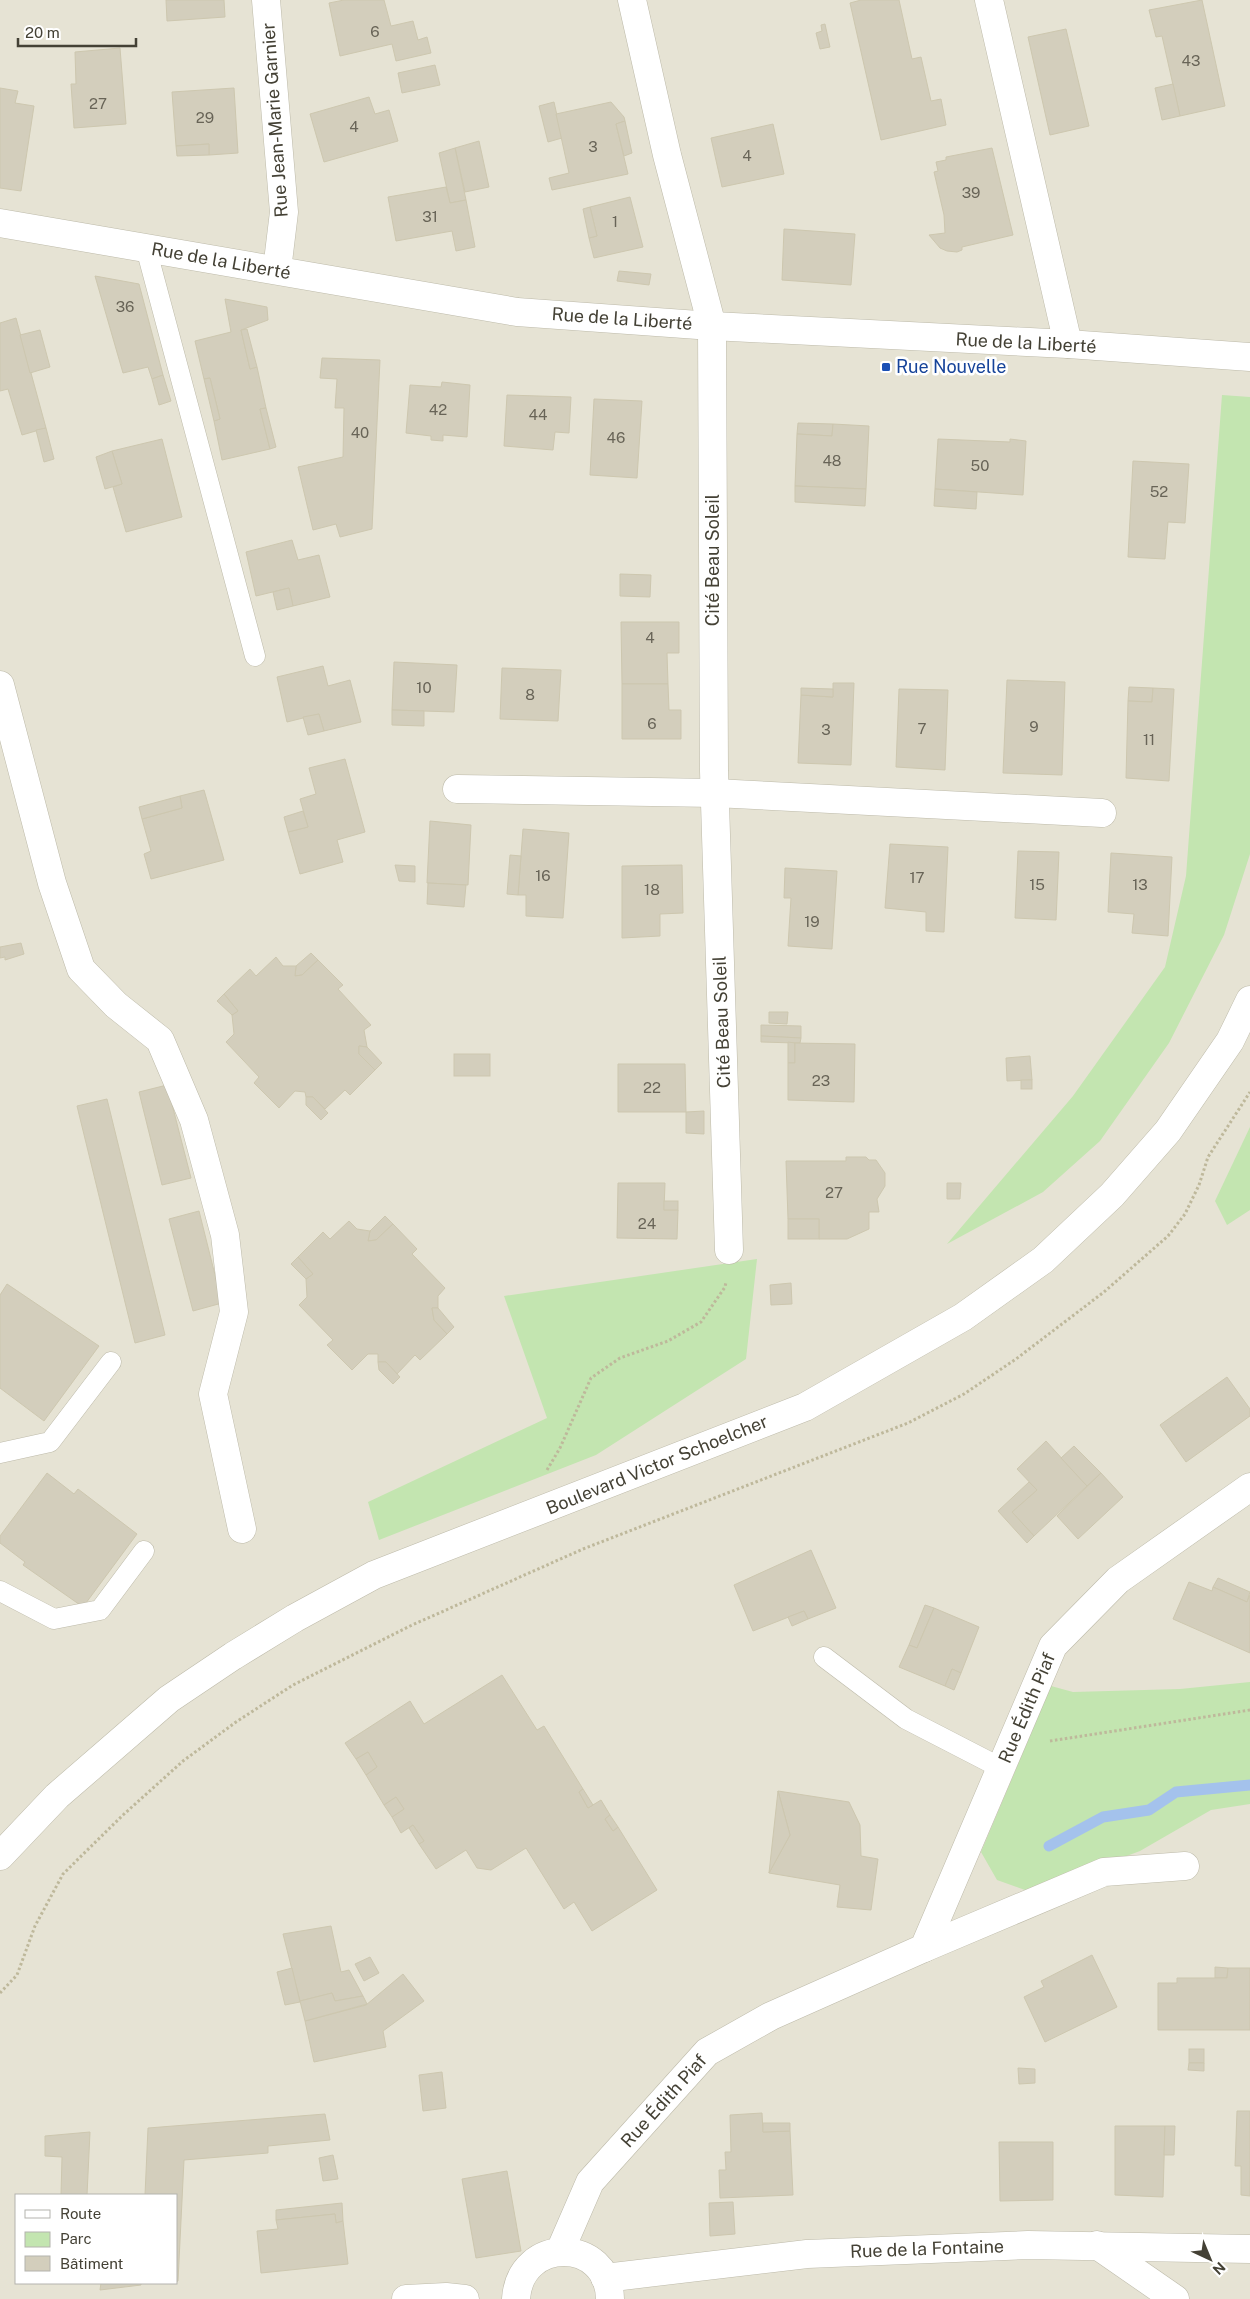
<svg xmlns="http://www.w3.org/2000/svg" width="1250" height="2299" viewBox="0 0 1250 2299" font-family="'Public Sans',sans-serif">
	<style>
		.residential { fill: #e6e3d4; fill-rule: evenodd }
		.green { fill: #c3e5b0 }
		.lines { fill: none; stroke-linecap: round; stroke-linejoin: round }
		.stream { stroke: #a4c2ec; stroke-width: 11 }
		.building { fill: #d3cebc; stroke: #cdc7af }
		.service-casing { stroke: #bdbaa9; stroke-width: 21 }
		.minor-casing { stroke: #bdbaa9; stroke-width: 29 }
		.tertiary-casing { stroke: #bdbaa9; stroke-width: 29 }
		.path { stroke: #beb89b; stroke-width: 3; stroke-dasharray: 2.5 2.5; stroke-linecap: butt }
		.service { stroke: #fff; stroke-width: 20 }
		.minor { stroke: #fff; stroke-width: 28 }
		.tertiary { stroke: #fff; stroke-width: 28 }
		.transit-dot { fill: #1a4fb4; stroke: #fff; stroke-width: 2 }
		.labels { text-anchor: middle; stroke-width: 5; stroke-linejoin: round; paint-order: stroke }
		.number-label { font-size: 15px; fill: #686457 }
		.street-label { font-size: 18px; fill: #444135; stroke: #fff }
		.transit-label { font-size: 18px; fill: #164399; stroke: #fff; text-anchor: start }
	</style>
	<rect width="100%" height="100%" fill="#f2f0e6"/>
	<path class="residential" d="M0,0H1250V2299H0ZM16,2195H176V2283H16Z"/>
	<g class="green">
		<polygon points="1222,395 1250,397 1250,854 1224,935 1169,1043 1100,1141 1043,1192 947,1244 1073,1096 1165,967 1186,876"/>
		<polygon points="1250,1127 1250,1210 1227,1225 1215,1201"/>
		<polygon points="757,1259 746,1359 596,1455 379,1540 368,1502 547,1418 504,1296"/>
		<polygon points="1250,1682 1250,1804 1211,1810 1140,1851 1065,1879 1025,1890 997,1880 981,1852 1051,1686 1073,1692 1180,1689"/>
	</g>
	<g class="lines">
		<polyline class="stream" points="1049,1846 1103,1817 1149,1810 1176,1792 1250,1785"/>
	</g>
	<g class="building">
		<polygon points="166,0 224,0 225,17 167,21"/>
		<polygon points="344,0 384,0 391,26 413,21 418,40 427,37 431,53 396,61 392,44 340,56 329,3"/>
		<polygon points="861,0 899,0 912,59 921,57 931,101 941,99 946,125 881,140 850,3"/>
		<polygon points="1202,0 1225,106 1180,116 1162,36 1156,37 1149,10"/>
		<polygon points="825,24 830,47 820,49 816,33 822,31 821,25"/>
		<polygon points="1066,29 1089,126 1050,135 1028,37"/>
		<polygon points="120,48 126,124 74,128 71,84 76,84 75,52"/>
		<polygon points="435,65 440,85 402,93 398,73"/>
		<polygon points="1173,84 1180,116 1162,120 1155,88"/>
		<polygon points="0,88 18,91 15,103 34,106 21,191 0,188"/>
		<polygon points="234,88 238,153 209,155 209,144 176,146 172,92"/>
		<polygon points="369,97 375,114 389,110 398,141 324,162 310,114"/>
		<polygon points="554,102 562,138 548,142 539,106"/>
		<polygon points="611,102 624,117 625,121 616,124 628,174 552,190 549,178 569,173 556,114"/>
		<polygon points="625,121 632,153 624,156 616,124"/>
		<polygon points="773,124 784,174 722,187 711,138"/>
		<polygon points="479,141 489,187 465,192 455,148"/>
		<polygon points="209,144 209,155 177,156 176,146"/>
		<polygon points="455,148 466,200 450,203 439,153"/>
		<polygon points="992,148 1013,235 962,247 962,250 957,252 947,251 940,248 929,235 945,233 944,215 934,172 938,171 936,162 946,160 946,157"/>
		<polygon points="446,187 450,203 466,200 475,247 456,251 452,231 396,241 388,197"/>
		<polygon points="630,197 643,247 594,258 589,238 597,236 590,207"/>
		<polygon points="590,207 597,236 589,238 583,209"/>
		<polygon points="784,229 855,234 851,285 782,280"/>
		<polygon points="619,271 651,274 649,285 617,281"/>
		<polygon points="95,276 139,284 163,375 152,379 148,367 123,373"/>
		<polygon points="225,299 267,307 268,320 241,330 250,369 257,367 266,408 260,409 270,449 222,460 214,421 220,419 210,378 204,379 195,341 231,332"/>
		<polygon points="16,318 46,428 22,435 8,389 0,391 0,323"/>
		<polygon points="247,329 257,367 250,369 241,330"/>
		<polygon points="40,330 50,367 30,373 20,335"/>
		<polygon points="322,358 380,360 372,529 340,537 336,524 313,530 298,467 343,457 344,408 335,408 337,379 320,378"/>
		<polygon points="163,375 171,401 159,405 152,379"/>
		<polygon points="210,378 220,419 214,421 204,379"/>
		<polygon points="442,382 470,385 467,437 443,435 443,441 431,440 431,436 406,433 410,385 441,387"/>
		<polygon points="507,395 571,397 569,433 555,432 553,450 504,446"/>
		<polygon points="594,399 642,401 637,478 590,475"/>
		<polygon points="266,408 276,447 270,449 260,409"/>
		<polygon points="798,423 833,424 832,436 797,434"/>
		<polygon points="833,424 869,426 866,489 795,486 797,434 832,436"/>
		<polygon points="46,428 54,459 44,462 36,430"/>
		<polygon points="162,439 182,517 126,532 113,487 122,484 112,451"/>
		<polygon points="938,439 1010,442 1010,439 1026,441 1023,495 935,489"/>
		<polygon points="112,451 122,484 105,489 96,457"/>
		<polygon points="1133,461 1189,464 1185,523 1168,522 1165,559 1128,557"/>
		<polygon points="795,486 866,489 865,506 795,502"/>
		<polygon points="935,489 977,492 976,509 934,506"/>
		<polygon points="292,540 298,560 319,555 330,597 293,606 289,588 256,596 246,552"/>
		<polygon points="620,574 651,575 650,597 620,596"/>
		<polygon points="289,588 293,606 277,610 273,592"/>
		<polygon points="621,622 679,622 679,653 667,653 668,684 622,684"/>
		<polygon points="394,662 457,665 454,712 392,710"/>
		<polygon points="323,666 328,686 350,680 361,722 324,731 319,714 287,722 277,677"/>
		<polygon points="502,668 561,670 558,721 500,719"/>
		<polygon points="1007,680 1065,682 1062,775 1003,773"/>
		<polygon points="833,683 854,683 851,765 798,763 801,695 833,697"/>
		<polygon points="622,684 668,684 669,710 681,710 681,739 622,739"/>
		<polygon points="1129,687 1153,688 1152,702 1128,701"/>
		<polygon points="801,688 833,689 833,697 801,695"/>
		<polygon points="1153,688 1174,689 1169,781 1126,778 1128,701 1152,702"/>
		<polygon points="899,689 948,690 945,770 896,767"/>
		<polygon points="392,710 424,711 424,726 392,725"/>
		<polygon points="319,714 324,731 308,735 303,717"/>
		<polygon points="345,759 365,832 337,840 343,862 300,874 288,832 308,827 300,799 316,794 309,768"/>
		<polygon points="204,790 224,860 151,879 144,854 151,851 142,819 182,808 180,796"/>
		<polygon points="180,796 182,808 142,819 139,807"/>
		<polygon points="303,811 308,827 288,832 284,817"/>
		<polygon points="430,821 471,825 468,885 427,883"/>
		<polygon points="523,829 569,833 563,918 526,916 526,895 518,895"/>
		<polygon points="890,844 948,847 944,932 926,931 926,912 885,908"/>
		<polygon points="1018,851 1059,852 1056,920 1015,918"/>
		<polygon points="1111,853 1172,857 1168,936 1132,933 1134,914 1108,912"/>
		<polygon points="510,855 521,856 518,895 507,894"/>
		<polygon points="395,865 415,866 415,882 399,881"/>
		<polygon points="682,865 683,913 660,914 660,936 622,938 622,866"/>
		<polygon points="785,868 837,871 832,949 788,946 791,898 784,898"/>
		<polygon points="428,883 466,885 464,907 427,904"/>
		<polygon points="21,943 24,954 5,960 5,957 0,958 0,947"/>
		<polygon points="311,953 318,960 302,975 295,976 296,966"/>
		<polygon points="276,957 283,966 296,966 295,976 302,975 318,960 343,985 338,989 371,1025 364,1030 367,1047 359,1046 359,1054 375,1070 350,1095 345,1090 325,1109 313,1097 306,1097 305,1092 295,1091 279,1108 254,1083 259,1077 226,1042 234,1034 232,1015 238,1011 224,994 250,969 256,976"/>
		<polygon points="224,994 238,1011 232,1015 217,1001"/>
		<polygon points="769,1012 788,1012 787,1024 769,1023"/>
		<polygon points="761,1025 801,1026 801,1038 761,1036"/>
		<polygon points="761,1036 801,1038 800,1043 795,1043 761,1042"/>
		<polygon points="788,1042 795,1043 795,1063 788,1063"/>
		<polygon points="795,1043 855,1044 854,1102 788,1100 788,1063 795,1063"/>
		<polygon points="359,1046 367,1047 382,1063 375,1070 359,1054"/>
		<rect x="454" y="1054" width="36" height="22"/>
		<polygon points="1030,1056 1032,1080 1007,1081 1006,1058"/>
		<polygon points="618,1064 685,1064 686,1112 618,1112"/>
		<rect x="1021" y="1080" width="11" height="9"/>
		<polygon points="167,1085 191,1178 162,1185 139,1092"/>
		<polygon points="306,1097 313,1097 328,1113 321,1120 306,1105"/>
		<polygon points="107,1099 165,1335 135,1343 77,1106"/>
		<polygon points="704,1111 704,1134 686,1133 686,1112"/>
		<polygon points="846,1157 866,1157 869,1160 876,1160 885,1173 885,1186 877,1199 879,1212 869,1212 869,1229 847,1239 819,1239 819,1219 788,1219 786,1161 846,1161"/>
		<polygon points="618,1183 665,1183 664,1210 678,1210 677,1239 617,1238"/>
		<polygon points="947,1183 961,1183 960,1199 947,1199"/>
		<rect x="664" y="1201" width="14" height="9"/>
		<polygon points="199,1211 222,1303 193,1311 169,1219"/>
		<polygon points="385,1216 393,1224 376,1240 368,1241 370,1231"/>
		<rect x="788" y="1219" width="31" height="20"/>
		<polygon points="349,1221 357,1229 370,1231 368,1241 376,1240 393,1224 417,1249 412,1254 445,1288 438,1296 438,1308 432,1308 434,1320 447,1334 420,1360 415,1355 397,1374 386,1362 378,1362 378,1354 368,1354 352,1370 327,1345 333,1340 299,1305 307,1297 306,1279 313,1274 298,1257 323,1232 330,1239"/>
		<polygon points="298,1257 313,1274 306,1279 291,1264"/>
		<polygon points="791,1283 792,1304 771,1305 770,1285"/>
		<polygon points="7,1284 99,1346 44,1421 0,1388 0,1295"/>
		<polygon points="432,1308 438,1308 454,1327 447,1334 434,1320"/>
		<polygon points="378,1362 386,1362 400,1377 393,1384 379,1370"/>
		<polygon points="1227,1377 1250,1409 1250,1416 1186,1462 1160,1425"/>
		<polygon points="1046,1441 1087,1486 1034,1536 1012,1512 1037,1490 1017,1469"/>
		<polygon points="1074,1446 1101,1473 1087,1486 1061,1458"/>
		<polygon points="47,1473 74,1494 78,1489 137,1534 83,1607 23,1565 25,1562 0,1543 0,1536"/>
		<polygon points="1101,1473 1123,1497 1078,1539 1057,1516"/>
		<polygon points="1029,1482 1037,1490 1012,1512 1034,1536 1027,1543 998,1511"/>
		<polygon points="811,1550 836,1608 808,1619 804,1611 753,1631 734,1585"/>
		<polygon points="1218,1578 1250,1592 1247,1602 1213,1587"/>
		<polygon points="1189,1582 1212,1591 1213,1587 1247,1602 1250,1595 1250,1653 1173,1619"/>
		<polygon points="925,1605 934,1608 917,1648 909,1645"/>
		<polygon points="934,1608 979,1627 961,1673 952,1669 945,1686 899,1667 909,1645 917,1648"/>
		<polygon points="804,1611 808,1619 792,1626 788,1617"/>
		<polygon points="952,1669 961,1673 954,1690 945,1686"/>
		<polygon points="502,1675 537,1730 544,1726 583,1789 579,1792 588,1808 601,1800 610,1815 605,1819 613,1831 618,1827 657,1890 592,1931 574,1902 564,1909 526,1848 491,1870 477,1868 466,1850 436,1869 419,1844 424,1841 413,1825 401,1833 392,1817 404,1809 396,1797 384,1805 366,1775 377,1767 368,1752 356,1759 345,1743 410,1701 424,1724"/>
		<polygon points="368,1752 377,1767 366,1775 356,1759"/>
		<polygon points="583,1789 593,1805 588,1808 579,1792"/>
		<polygon points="778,1791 849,1802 860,1825 861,1856 878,1859 871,1910 837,1907 840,1885 769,1873 790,1835"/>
		<polygon points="778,1791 790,1835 769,1873"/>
		<polygon points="396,1797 404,1809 392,1817 384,1805"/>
		<polygon points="610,1815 618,1827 613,1831 605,1819"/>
		<polygon points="413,1825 424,1841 419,1844 409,1828"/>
		<polygon points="331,1926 341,1972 349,1970 363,1996 335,2001 332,1993 300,2001 283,1934"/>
		<polygon points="1092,1955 1117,2007 1045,2042 1024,1997 1044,1987 1041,1981"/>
		<polygon points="370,1957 379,1973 364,1981 355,1964"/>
		<polygon points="1215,1967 1228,1968 1227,1978 1215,1978"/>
		<polygon points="292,1968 300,2002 285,2005 277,1972"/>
		<polygon points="1228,1968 1250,1968 1250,2030 1158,2030 1158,1983 1177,1983 1177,1978 1227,1978"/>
		<polygon points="403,1974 424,2001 383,2031 386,2047 314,2062 305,2021 366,2005"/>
		<polygon points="332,1993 335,2001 363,1996 367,2004 305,2021 300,2001"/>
		<rect x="1189" y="2049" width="15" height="14"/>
		<polygon points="1189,2063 1204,2063 1204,2071 1188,2070"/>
		<polygon points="1018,2068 1035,2069 1035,2083 1019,2084"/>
		<polygon points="442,2072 446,2108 423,2111 419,2075"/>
		<polygon points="1237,2111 1250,2111 1250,2196 1241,2195 1241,2166 1235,2166"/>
		<polygon points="762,2113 763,2132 790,2131 793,2195 720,2198 719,2170 726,2170 725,2152 731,2152 730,2115"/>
		<polygon points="325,2114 330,2140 268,2146 268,2153 184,2160 178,2281 176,2282 176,2195 145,2195 148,2128"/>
		<polygon points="763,2123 790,2123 790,2131 763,2132"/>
		<polygon points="1115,2126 1165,2126 1163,2197 1115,2195"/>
		<polygon points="1165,2126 1175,2126 1174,2155 1164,2155"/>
		<polygon points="90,2132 87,2195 61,2195 62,2157 45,2156 45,2136"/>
		<polygon points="999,2142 1053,2142 1053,2200 1000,2201"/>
		<polygon points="333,2155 338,2179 323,2181 319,2158"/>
		<polygon points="507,2171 521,2251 476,2258 462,2179"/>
		<polygon points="733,2202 735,2234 710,2236 709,2203"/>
		<polygon points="342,2203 343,2221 336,2223 335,2214 276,2220 276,2210"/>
		<polygon points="335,2214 336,2223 343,2221 348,2264 261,2273 257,2231 278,2229 276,2220"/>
		<polygon points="101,2283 141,2283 141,2285 100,2290"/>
	</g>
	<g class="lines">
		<g class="service-casing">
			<g id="service">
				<polyline points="146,248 255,656"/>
				<polyline points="0,1453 50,1442 111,1362"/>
				<polyline points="0,1591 54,1619 100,1610 144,1551"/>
				<polyline points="824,1657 906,1719 1001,1768"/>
			</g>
		</g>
		<g class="minor-casing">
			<g id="minor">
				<polyline points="266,0 284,212 277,270"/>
				<polyline points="632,0 667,155 712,326 714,771 729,1250"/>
				<polyline points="989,0 1068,344"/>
				<polyline points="0,685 52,883 81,969 116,1005 160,1040 194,1120 225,1235 234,1312 213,1394 242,1529"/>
				<polyline points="457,789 715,793 1102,813"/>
				<polyline points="924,1948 1104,1872 1185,1866"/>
				<polyline points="1097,2245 1175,2299"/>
				<polyline points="560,2251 590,2182 707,2052 771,2016 924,1948 1053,1646 1118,1580 1250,1487"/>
				<polyline points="605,2278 807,2254 1028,2245 1250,2249"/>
				<polyline points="406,2299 446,2297 465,2299"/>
				<path d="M516,2299C520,2236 609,2237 610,2299"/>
			</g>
		</g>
		<g class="tertiary-casing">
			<g id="tertiary">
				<polyline points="0,223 517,312 712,326 1068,344 1250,357"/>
				<polyline points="0,1856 57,1796 169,1699 233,1656 295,1618 374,1575 805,1407 963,1317 1043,1260 1112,1195 1168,1131 1230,1041 1250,1000"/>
			</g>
		</g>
		<g class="path">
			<polyline points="547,1470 560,1448 591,1378 620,1358 668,1341 701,1322 725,1287 726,1282"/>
			<polyline points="1050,1741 1250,1710"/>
			<polyline points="0,1993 17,1975 35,1926 63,1874 123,1815 183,1761 236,1722 293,1685 410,1626 583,1549 908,1423 964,1394 1016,1359 1104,1292 1168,1236 1185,1214 1199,1185 1208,1157 1250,1092"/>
		</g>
		<use href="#service" class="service"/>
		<use href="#minor" class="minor"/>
		<use href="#tertiary" class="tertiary"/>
	</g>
	<rect class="transit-dot" x="881" y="362" width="10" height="10" rx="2.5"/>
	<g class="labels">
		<g class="number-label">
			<text x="375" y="37">6</text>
			<text x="1191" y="66">43</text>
			<text x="98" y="109">27</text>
			<text x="205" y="123">29</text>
			<text x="354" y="132">4</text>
			<text x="593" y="152">3</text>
			<text x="747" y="161">4</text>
			<text x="971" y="198">39</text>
			<text x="430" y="222">31</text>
			<text x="615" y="227">1</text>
			<text x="125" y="312">36</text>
			<text x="438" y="415">42</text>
			<text x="538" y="420">44</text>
			<text x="360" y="438">40</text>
			<text x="616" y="443">46</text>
			<text x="832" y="466">48</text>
			<text x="980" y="471">50</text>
			<text x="1159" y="497">52</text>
			<text x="650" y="643">4</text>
			<text x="424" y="693">10</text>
			<text x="530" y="700">8</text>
			<text x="652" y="729">6</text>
			<text x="1034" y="732">9</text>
			<text x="922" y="734">7</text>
			<text x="826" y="735">3</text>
			<text x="1149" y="745">11</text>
			<text x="543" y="881">16</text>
			<text x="917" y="883">17</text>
			<text x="1037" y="890">15</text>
			<text x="1140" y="890">13</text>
			<text x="652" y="895">18</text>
			<text x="812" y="927">19</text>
			<text x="821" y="1086">23</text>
			<text x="652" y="1093">22</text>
			<text x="834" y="1198">27</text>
			<text x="647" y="1229">24</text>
		</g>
		<g class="street-label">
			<text transform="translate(275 120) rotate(-94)" y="6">Rue Jean-Marie Garnier</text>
			<text transform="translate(221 261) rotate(10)" y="6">Rue de la Liberté</text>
			<text transform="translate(622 319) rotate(4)" y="6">Rue de la Liberté</text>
			<text transform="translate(1026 343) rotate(3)" y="6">Rue de la Liberté</text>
			<text transform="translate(713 560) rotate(-90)" y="6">Cité Beau Soleil</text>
			<text transform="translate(722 1022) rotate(-92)" y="6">Cité Beau Soleil</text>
			<text transform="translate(657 1465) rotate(-22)" y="6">Boulevard Victor Schoelcher</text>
			<text transform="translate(1027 1708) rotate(-67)" y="6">Rue Édith Piaf</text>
			<text transform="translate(664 2101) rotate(-48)" y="6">Rue Édith Piaf</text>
			<text transform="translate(927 2249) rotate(-2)" y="6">Rue de la Fontaine</text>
		</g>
		<g class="transit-label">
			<text x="896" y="373">Rue Nouvelle</text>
		</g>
	</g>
	<rect x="15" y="2194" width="162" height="90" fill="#ffffff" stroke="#b4b3ae"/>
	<rect x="25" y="2210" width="25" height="8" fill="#ffffff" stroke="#b4b3ae"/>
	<text x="60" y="2219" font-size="15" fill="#444135">Route</text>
	<rect x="25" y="2232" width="25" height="15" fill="#c3e5b0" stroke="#b4b3ae"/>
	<text x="60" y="2244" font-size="15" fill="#444135">Parc</text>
	<rect x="25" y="2256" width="25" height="15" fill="#d3cebc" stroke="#b4b3ae"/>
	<text x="60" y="2269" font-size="15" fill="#444135">Bâtiment</text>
	<g transform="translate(1210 2259) rotate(136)" stroke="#ffffff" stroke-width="4" paint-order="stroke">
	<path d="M0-4L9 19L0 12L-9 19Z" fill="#444135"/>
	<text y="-8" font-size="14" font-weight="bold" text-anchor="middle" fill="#444135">N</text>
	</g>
	<path d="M18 38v8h118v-8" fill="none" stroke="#444135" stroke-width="2.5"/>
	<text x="25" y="38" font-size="15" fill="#444135" stroke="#ffffff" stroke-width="4" paint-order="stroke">20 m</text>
</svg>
